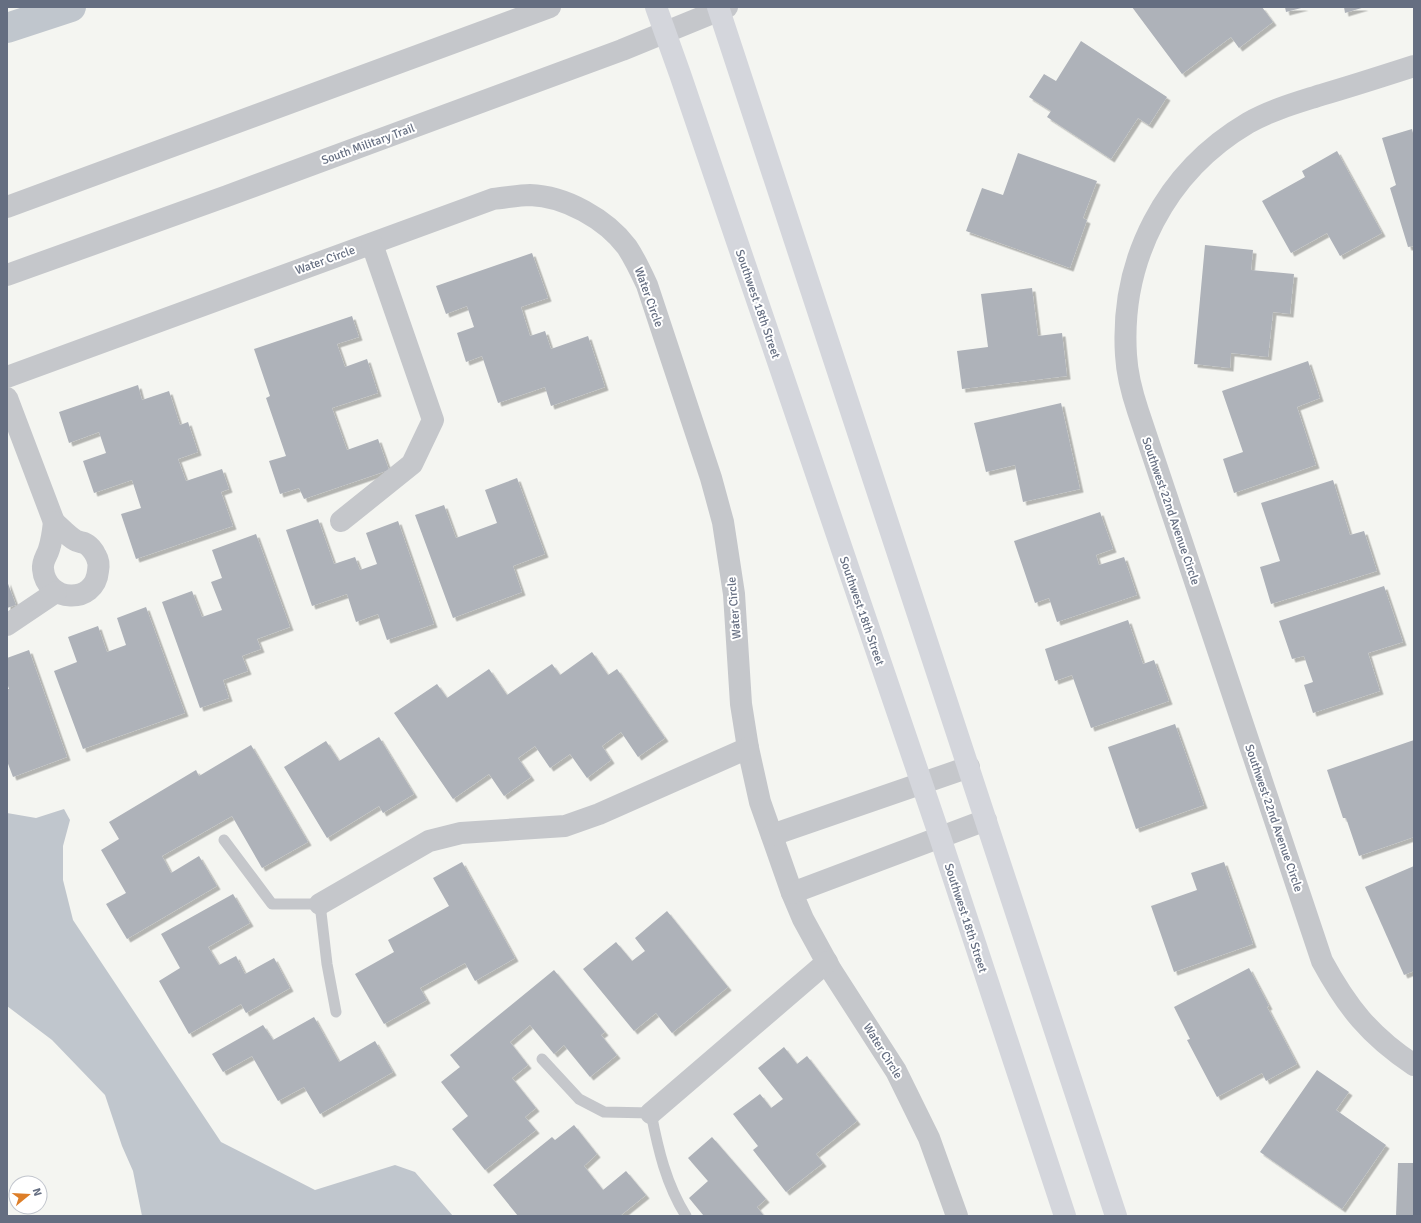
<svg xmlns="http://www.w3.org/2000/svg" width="1421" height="1223" viewBox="0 0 1421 1223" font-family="Signika,sans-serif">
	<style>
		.water { fill: #c0c6cd }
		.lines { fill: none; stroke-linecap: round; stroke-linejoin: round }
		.canal { stroke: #c0c6cd; stroke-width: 30 }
		.building { fill: #aeb2b9; filter: url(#shadow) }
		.service { stroke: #c5c7cb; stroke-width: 11 }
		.minor { stroke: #c5c7cb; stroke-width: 22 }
		.tertiary { stroke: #c5c7cb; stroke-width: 22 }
		.secondary { stroke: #d4d6dc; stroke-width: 22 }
		.labels { text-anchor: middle; stroke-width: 4; stroke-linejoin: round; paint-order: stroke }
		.street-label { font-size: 12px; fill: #656e81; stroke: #fff }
	</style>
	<defs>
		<filter id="shadow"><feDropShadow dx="3.5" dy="3.5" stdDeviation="0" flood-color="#0004"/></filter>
	</defs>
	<rect width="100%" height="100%" fill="#f4f5f1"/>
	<polygon class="water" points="64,809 70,820 63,846 63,880 73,920 221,1142 315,1190 395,1165 415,1172 453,1216 142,1216 133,1171 122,1146 105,1095 52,1040 7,1006 7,813 36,818"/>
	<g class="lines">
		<polyline class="canal" points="7,28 71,7"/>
	</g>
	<g class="building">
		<polygon points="1132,7 1262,7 1273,22 1239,48 1231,37 1182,74"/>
		<polygon points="1285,7 1305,7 1286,12"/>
		<polygon points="1344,7 1365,7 1345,13"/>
		<polygon points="1081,41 1167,97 1149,125 1138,118 1111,159 1047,117 1051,111 1029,97 1044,74 1056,81"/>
		<polygon points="1412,129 1414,137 1414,246 1408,247 1390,188 1396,185 1382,138"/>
		<polygon points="1337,151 1382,233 1340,256 1327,233 1291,253 1262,201 1305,177 1302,171"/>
		<polygon points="1018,153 1097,181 1083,218 1087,220 1070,268 966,231 982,188 1003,195"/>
		<polygon points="1205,245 1253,250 1251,270 1294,274 1290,314 1273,312 1268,357 1231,353 1230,368 1194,364"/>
		<polygon points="532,253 548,298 521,307 530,336 545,331 551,349 588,336 605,387 551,406 545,387 498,403 482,356 466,362 457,333 474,327 467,306 446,314 436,286"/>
		<polygon points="1032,288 1038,336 1062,333 1067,376 962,389 957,351 988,347 981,294"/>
		<polygon points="352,316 359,337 337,344 345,367 367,359 378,393 332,408 347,450 378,439 389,470 304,499 299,488 280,494 269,461 286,456 266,398 270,396 254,349"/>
		<polygon points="1308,361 1320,398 1297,407 1316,465 1234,493 1223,459 1243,452 1222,391"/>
		<polygon points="138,385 142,400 169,391 180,425 188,422 198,452 178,459 186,481 222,469 229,489 221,492 233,526 136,559 121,514 141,508 132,480 94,493 83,461 106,453 99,432 69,443 59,412"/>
		<polygon points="1061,403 1080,489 1023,502 1015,465 986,472 974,423"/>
		<polygon points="517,478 545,554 513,566 522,592 453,618 415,515 444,505 456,538 497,523 485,490"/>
		<polygon points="1333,480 1350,535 1364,531 1377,571 1271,604 1260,567 1280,561 1261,503"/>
		<polygon points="1100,512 1113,549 1096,555 1099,565 1124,557 1137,595 1057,622 1049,598 1035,603 1014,541"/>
		<polygon points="318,519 334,564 355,557 360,570 377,564 366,533 398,521 434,624 387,640 378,614 356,622 347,594 312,606 286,530"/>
		<polygon points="256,534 290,627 257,639 261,649 242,656 248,671 223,680 229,698 200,708 162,602 192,591 202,617 222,610 211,582 222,578 212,550"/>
		<polygon points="7,581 16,605 7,608"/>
		<polygon points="1384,586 1403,642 1368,653 1380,691 1313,713 1304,685 1313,682 1304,656 1292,659 1279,621"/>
		<polygon points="146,607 185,713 83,749 54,671 77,662 68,637 98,626 107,652 126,645 117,618"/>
		<polygon points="1128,620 1143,664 1154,660 1169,701 1091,728 1072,675 1055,681 1045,649"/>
		<polygon points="29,650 67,757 13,777 7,761 7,689 9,689 7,683 7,658"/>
		<polygon points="592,652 608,675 617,669 665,738 638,757 621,732 602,746 611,760 587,778 570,754 550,768 535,746 518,758 531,777 504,796 489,774 453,799 394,713 437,684 447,698 489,669 507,695 552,664 560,675"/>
		<polygon points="1175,724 1204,805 1136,829 1108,747"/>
		<polygon points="379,737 414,794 383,813 379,806 327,838 284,767 326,741 339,761"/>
		<polygon points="1414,740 1414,837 1359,856 1346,818 1343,818 1327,770"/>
		<polygon points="251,745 308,842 262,868 232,816 162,856 171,873 199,856 217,886 127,939 106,904 126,893 101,850 119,839 109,822 196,770 199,776"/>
		<polygon points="462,862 515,958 475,981 465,963 420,988 427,1000 384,1024 355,974 394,952 388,940 449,906 433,878"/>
		<polygon points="1224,862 1253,944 1174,972 1151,906 1197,890 1191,873"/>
		<polygon points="1414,866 1414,971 1404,975 1365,887"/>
		<polygon points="233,894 250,923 208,947 219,965 236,956 245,974 274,958 290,988 246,1013 241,1004 189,1034 159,981 180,968 161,934"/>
		<polygon points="667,911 728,987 672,1033 656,1013 634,1031 583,969 616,942 632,961 645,951 635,938"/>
		<polygon points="1249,968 1269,1006 1267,1007 1297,1064 1266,1081 1262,1073 1217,1097 1187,1040 1190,1039 1174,1007"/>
		<polygon points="554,970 605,1032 601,1035 617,1055 590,1077 564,1045 554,1054 530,1025 510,1042 528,1065 512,1078 536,1108 525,1117 536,1130 485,1170 452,1129 468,1116 441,1082 460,1067 450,1055"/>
		<polygon points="314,1017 339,1062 375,1041 393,1072 320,1114 304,1087 278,1101 252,1056 223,1072 212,1054 263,1025 273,1040"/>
		<polygon points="784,1047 797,1064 807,1056 857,1121 816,1154 823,1163 786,1192 753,1150 758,1146 733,1114 760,1094 771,1108 783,1099 758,1068"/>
		<polygon points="1317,1070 1349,1092 1336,1110 1386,1145 1342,1209 1260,1152"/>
		<polygon points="574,1125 597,1154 584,1166 603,1190 626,1171 646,1195 620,1216 518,1216 493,1185 552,1137 555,1140"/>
		<polygon points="712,1137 766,1199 757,1207 764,1216 704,1216 689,1198 708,1181 688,1158"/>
		<polygon points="1398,1163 1414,1163 1414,1216 1396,1216"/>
	</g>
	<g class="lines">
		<g class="service">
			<polyline points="224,840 272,904 320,904 327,964 336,1012"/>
			<path d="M542,1059L579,1099L604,1112L651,1113C658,1149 666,1184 686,1216"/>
		</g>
		<g class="minor">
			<path d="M1414,66C1383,76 1352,86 1321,95C1296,103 1271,110 1248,123C1165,172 1120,260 1126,355C1127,374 1132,393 1138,411L1322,961C1347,1007 1370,1036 1414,1065"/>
			<path d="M7,377L493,199C505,198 518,195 530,195C565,196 606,219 627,247C635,259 641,272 647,285L711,478L723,522L734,594L741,704L748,748L760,802L792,893L803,919L831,970L896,1071L929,1138L957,1216"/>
			<polyline points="7,398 54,522"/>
			<polyline points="341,521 412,464 433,420 372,244"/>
			<path d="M54,522C61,528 68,536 75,540C78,542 81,542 84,543C89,545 94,551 96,556C99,561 99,566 98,571C95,605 46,603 43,569C42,561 47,556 49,549C52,540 53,531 54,522Z"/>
			<polyline points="7,625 56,592"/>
			<polyline points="772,835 969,767"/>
			<polyline points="792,893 986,820"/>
			<polyline points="320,904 429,841 461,833 565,826 599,814 748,748"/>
			<polyline points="651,1113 827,962"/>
		</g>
		<g class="tertiary">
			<polyline points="7,207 550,7"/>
			<polyline points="7,275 227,196 622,50 727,7"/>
		</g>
		<g class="secondary">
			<polyline points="656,7 680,74 940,837 1065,1216"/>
			<polyline points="718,7 1116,1216"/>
		</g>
	</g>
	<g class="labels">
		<g class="street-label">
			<text transform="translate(368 144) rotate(-20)" y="4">South Military Trail</text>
			<text transform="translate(325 260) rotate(-20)" y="4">Water Circle</text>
			<text transform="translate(649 297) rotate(70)" y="4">Water Circle</text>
			<text transform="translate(758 304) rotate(71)" y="4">Southwest 18th Street</text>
			<text transform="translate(1171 511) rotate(71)" y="4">Southwest 22nd Avenue Circle</text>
			<text transform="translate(734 608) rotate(-95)" y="4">Water Circle</text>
			<text transform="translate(862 611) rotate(71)" y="4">Southwest 18th Street</text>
			<text transform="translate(1274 818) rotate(71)" y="4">Southwest 22nd Avenue Circle</text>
			<text transform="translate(966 918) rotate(72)" y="4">Southwest 18th Street</text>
			<text transform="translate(883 1051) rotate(58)" y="4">Water Circle</text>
		</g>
	</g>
	<rect width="1421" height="1223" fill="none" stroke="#656e81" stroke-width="16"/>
	<g transform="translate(28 1195) rotate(72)"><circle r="19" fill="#ffffff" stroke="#c1c5cd"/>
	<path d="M0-3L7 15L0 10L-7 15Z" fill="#dd7e28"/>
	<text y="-6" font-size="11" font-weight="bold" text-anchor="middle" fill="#656e81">N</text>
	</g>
</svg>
